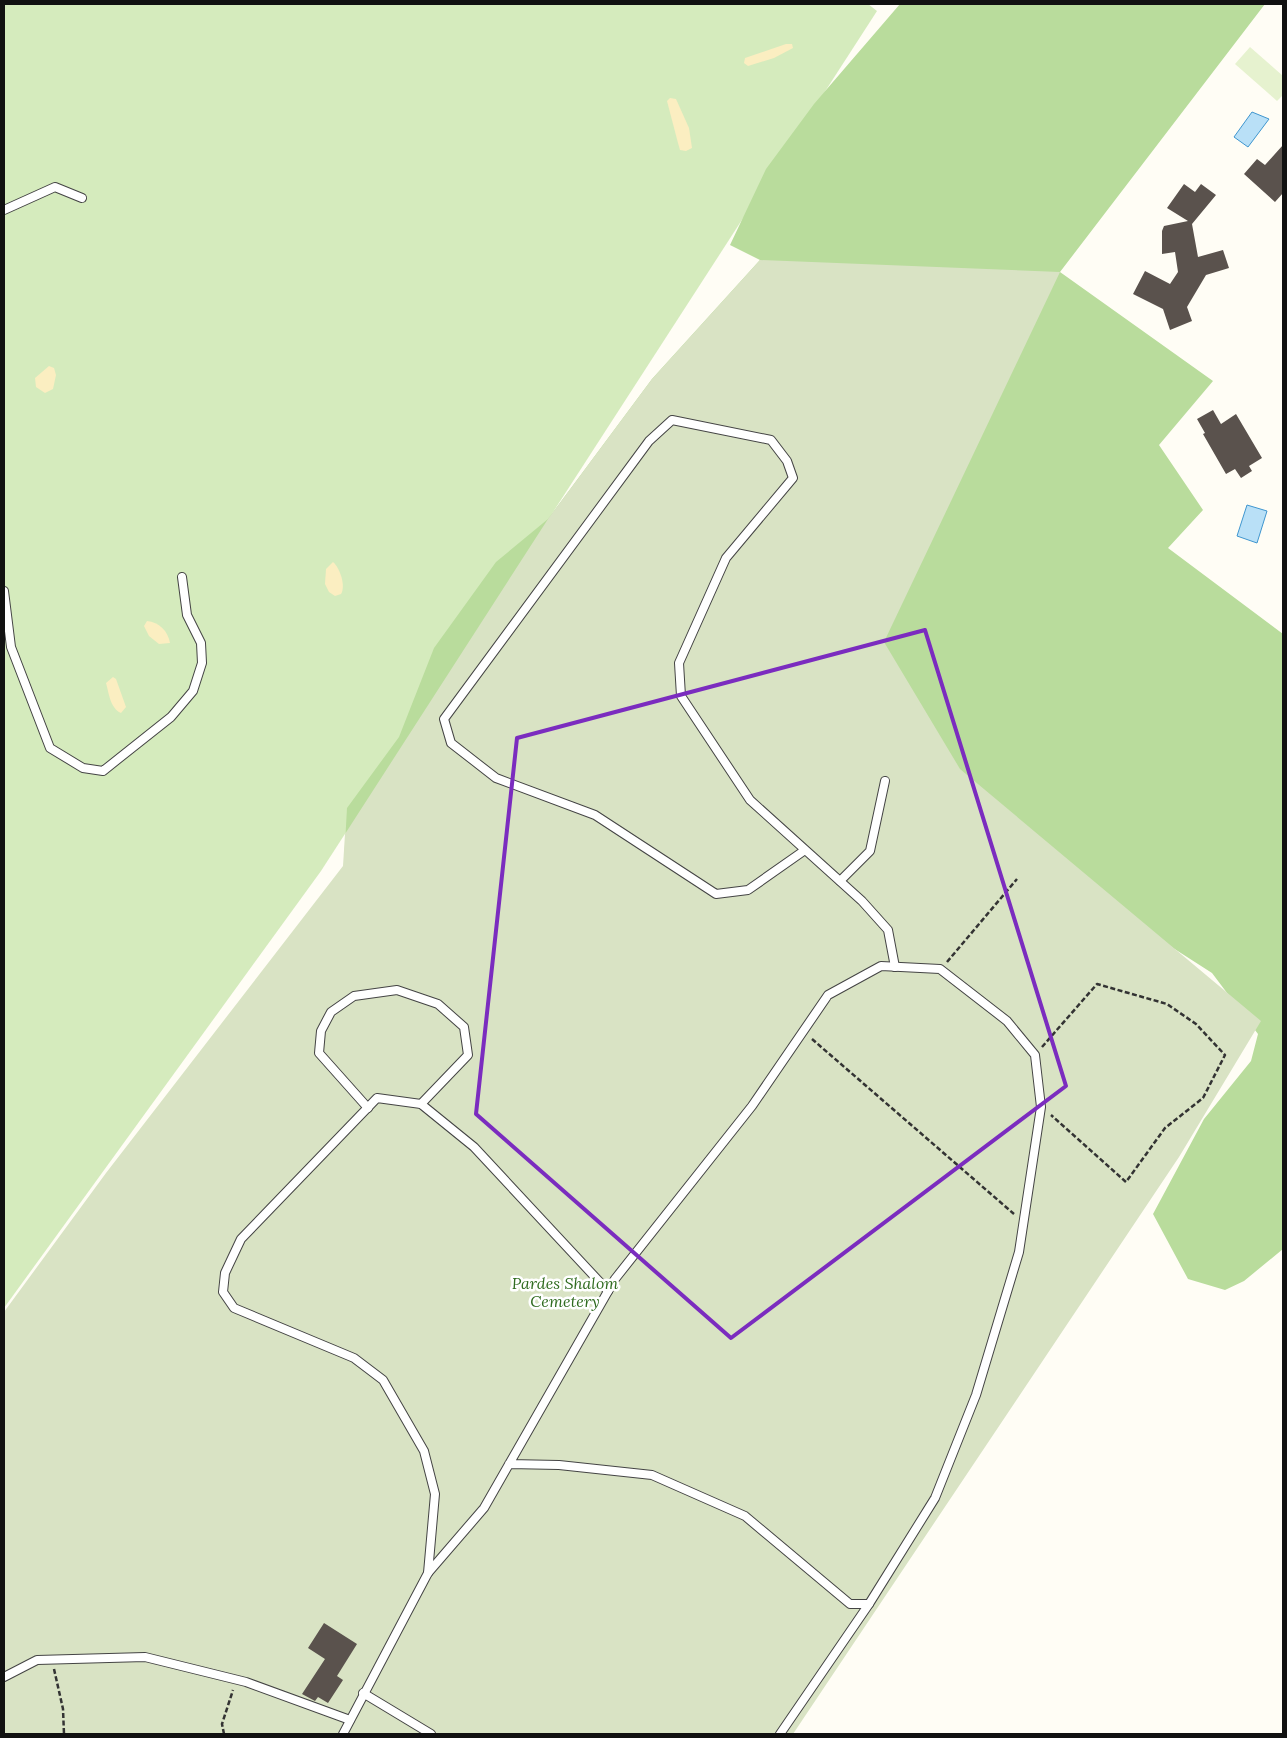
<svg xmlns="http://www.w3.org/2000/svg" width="1287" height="1738" viewBox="0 0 1287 1738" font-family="Lora,serif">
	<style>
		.green { fill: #d5ebbd }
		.forest { fill: #b9dc9c }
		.sand { fill: #fbeec1 }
		.cemetery { fill: #d9e3c4 }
		.pitch { fill: #e6f2cf }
		.water { fill: #b9e0f7; stroke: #3f96cf }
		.building { fill: #5a524d }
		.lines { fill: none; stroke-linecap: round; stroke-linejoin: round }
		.service-casing { stroke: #444; stroke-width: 10 }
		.path { stroke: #333; stroke-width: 2.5; stroke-dasharray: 5 2.5; stroke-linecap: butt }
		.service { stroke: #fff; stroke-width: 8 }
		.marked { fill: none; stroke: #7b2cbf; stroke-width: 4; stroke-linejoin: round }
		.labels { text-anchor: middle; stroke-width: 5; stroke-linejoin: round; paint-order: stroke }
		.park-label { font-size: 16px; font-style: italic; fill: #2f6b1f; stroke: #fff }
	</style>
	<rect width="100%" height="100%" fill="#fffdf5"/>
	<polygon class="green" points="4,4 868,4 877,11 321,871 4,1308"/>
	<polygon class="forest" points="900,4 1265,4 1060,272 1213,381 1159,445 1203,510 1168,548 1283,634 1283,1249 1244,1281 1225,1290 1188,1279 1153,1214 1204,1119 1251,1061 1258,1034 1212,973 1053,871 342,898 347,808 399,737 434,648 496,562 548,519 652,379 760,260 730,245 766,169 814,104"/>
	<g class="sand">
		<polygon points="786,44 792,44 793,48 774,58 748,66 744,63 745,58"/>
		<polygon points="670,98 676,99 689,128 692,148 686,151 680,150 678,143 667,101"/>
		<polygon points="49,366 54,368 56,375 53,389 45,393 36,387 35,378"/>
		<path d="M333,562C340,568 346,586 341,594L335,596L329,592L325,584L326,569Z"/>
		<path d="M147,621C159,622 168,631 170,643L159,644L149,636L144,626Z"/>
		<path d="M113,677L116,679L126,707L121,713C110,708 109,693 106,683Z"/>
	</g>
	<polygon class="cemetery" points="760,260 1060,272 884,642 960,769 1261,1021 1179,1157 793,1734 4,1734 4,1312 106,1173 343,866 345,834 548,519 652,379"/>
	<polygon class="pitch" points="1250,47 1283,76 1283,95 1277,101 1235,64"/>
	<g class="water">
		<polygon points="1252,112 1269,119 1248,147 1234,137"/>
		<polygon points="1247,505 1267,511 1257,543 1237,536"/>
	</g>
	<g class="building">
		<polygon points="1283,145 1283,193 1275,202 1244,174 1257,159 1265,165"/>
		<polygon points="1184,184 1195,192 1201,184 1216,195 1192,224 1198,257 1223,250 1229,268 1206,275 1187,307 1192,321 1170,330 1163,309 1133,294 1145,271 1170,284 1178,272 1175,252 1162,254 1162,231 1164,226 1188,221 1167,208"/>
		<polygon points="1213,410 1221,424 1236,414 1262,458 1249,466 1252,471 1241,478 1235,469 1226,474 1203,434 1205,433 1197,419"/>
		<polygon points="324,1623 357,1644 337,1676 343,1680 328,1703 318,1697 315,1701 302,1694 325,1659 308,1648"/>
	</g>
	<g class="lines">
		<g class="service-casing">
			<g id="service">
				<polyline points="4,210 55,187 82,198"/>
				<polyline points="4,591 11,647 50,748 83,768 103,771 171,717 193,691 202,663 201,643 187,615 182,577"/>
				<polyline points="805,850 748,890 716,894 595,815 496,778 451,743 444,719 649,441 672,420 771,440 787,461 793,478 726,558 679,663 681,696 750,800 862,901 888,930 895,967"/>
				<polyline points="840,881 870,851 885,781"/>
				<polyline points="368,1108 319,1053 321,1031 331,1012 354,996 397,990 438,1004 464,1027 468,1055 421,1104"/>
				<polyline points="428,1573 435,1494 424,1451 383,1380 354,1358 234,1308 223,1292 225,1273 241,1239 377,1098 421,1104 474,1147 608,1291"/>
				<polyline points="4,1677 37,1660 145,1657 246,1682 350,1720"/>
				<polyline points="363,1693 431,1734"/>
				<polyline points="343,1734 428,1573 484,1508 615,1279 752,1106 828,995 881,966 940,969 1007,1021 1035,1055 1041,1107 1019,1252 976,1395 935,1498 869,1604 850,1604 745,1516 652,1475 559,1465 509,1464"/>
				<polyline points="780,1734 869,1604"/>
			</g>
		</g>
		<g class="path">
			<polyline points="947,962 1017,879"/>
			<polyline points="812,1039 1014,1214"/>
			<polyline points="1042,1047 1097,984 1167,1004 1196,1024 1225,1055 1203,1098 1165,1128 1126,1182 1051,1115"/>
			<polyline points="54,1669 63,1709 64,1734"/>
			<polyline points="224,1734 222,1724 233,1690"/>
		</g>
		<use href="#service" class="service"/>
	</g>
	<path class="marked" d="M925,630L1066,1086L731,1338L476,1114L517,738Z"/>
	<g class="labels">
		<g class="park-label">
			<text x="565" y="1289">Pardes Shalom<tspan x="565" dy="18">Cemetery</tspan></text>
		</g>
	</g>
	<rect width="1287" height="1738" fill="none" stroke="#111111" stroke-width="10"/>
</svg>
